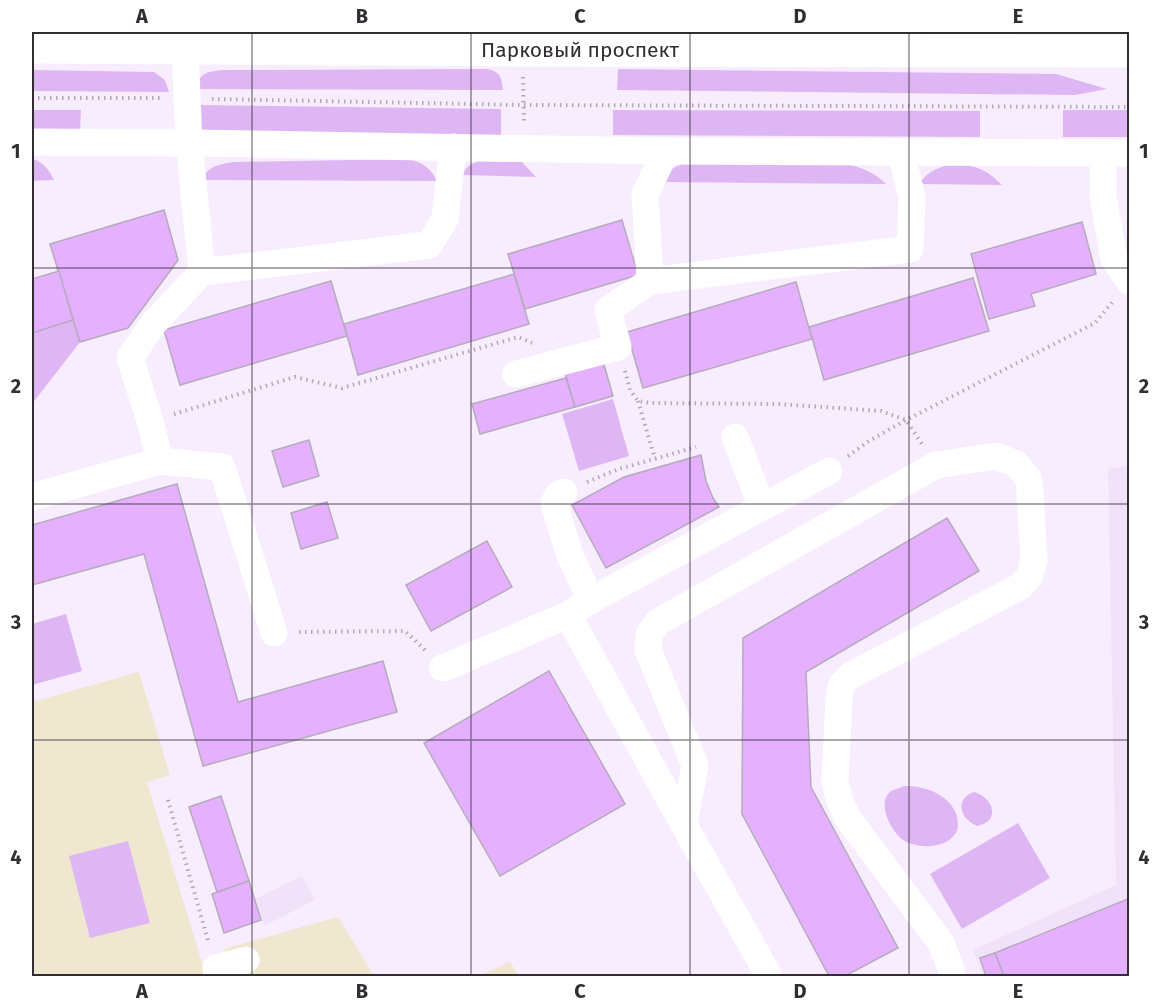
<svg xmlns="http://www.w3.org/2000/svg" width="1161" height="1008" viewBox="0 0 1161 1008" font-family="'Fira Sans',sans-serif">
	<style>
		.built { fill: #f1e1f9 }
		.education { fill: #f0e7d1 }
		.green { fill: #dfb6f4 }
		.building { fill: #e5b1ff; stroke: #b6abbc; stroke-width: 1.5 }
		.lines { fill: none; stroke-linecap: round; stroke-linejoin: round }
		.path { stroke: #b1a8b5; stroke-width: 4; stroke-dasharray: 1.5 4.5; stroke-linecap: butt }
		.minor { stroke: #fff; stroke-width: 27 }
		.major { stroke: #fff; stroke-width: 33 }
		.grid { fill: none; stroke: #312d33; stroke-width: 1.5; stroke-opacity: 0.55 }
		.labels { text-anchor: middle; stroke-width: 6; stroke-linejoin: round; paint-order: stroke }
		.street-label { font-size: 21px; fill: #312d33; stroke: #fff }
		.neatline { fill: none; stroke: #312d33; stroke-width: 2 }
		.grid-label { font-size: 20px; text-anchor: middle; font-weight: bold; fill: #312d33 }
	</style>
	<rect width="100%" height="100%" fill="#f8edfe"/>
	<g class="built">
		<polygon points="1129,467 1129,976 983,976 973,950 1116,885 1108,468"/>
		<polygon points="302,876 315,900 266,925 261,920 255,899"/>
	</g>
	<g class="education">
		<polygon points="139,672 170,775 147,782 206,976 32,976 32,702"/>
		<polygon points="338,917 374,976 233,976 224,949"/>
		<polygon points="510,962 519,976 479,976"/>
	</g>
	<g class="green">
		<path d="M487,69C500,71 502,78 503,90L195,89C201,72 206,72 223,70Z"/>
		<polygon points="618,69 1056,74 1107,89 1075,95 617,90"/>
		<polygon points="32,70 154,72 165,80 169,92 32,91"/>
		<polygon points="198,105 501,109 501,135 198,132"/>
		<polygon points="32,110 81,110 80,133 32,133"/>
		<polygon points="613,110 980,111 980,137 613,135"/>
		<rect x="1063" y="110" width="66" height="27"/>
		<path d="M32,159C44,162 49,170 54,180L32,181Z"/>
		<path d="M407,159C422,162 430,167 437,181L202,180C207,166 220,164 234,162Z"/>
		<path d="M481,161L522,162L536,177L463,175C465,166 472,163 481,161Z"/>
		<path d="M956,163C978,167 986,169 1002,185L919,184C928,170 940,167 956,163Z"/>
		<path d="M682,164H845C861,167 874,172 886,184L661,182L667,171Z"/>
		<polygon points="73,320 80,342 32,404 32,333"/>
		<polygon points="613,399 629,456 579,471 562,414"/>
		<polygon points="66,614 82,671 32,685 32,624"/>
		<path d="M904,786C927,785 959,798 958,826C958,834 950,840 944,843C932,848 914,847 903,840C891,831 876,803 891,791C895,789 900,788 904,786Z"/>
		<path d="M974,792C985,795 997,807 990,819C987,823 981,825 977,826C960,819 954,799 974,792Z"/>
		<polygon points="1018,823 1050,878 962,929 930,874"/>
		<polygon points="128,841 150,923 90,938 69,856"/>
	</g>
	<g class="building">
		<polygon points="164,210 178,260 128,328 80,342 50,244"/>
		<polygon points="622,220 638,275 525,309 508,254"/>
		<polygon points="1082,222 1096,274 1031,294 1035,306 989,319 971,254"/>
		<polygon points="59,271 73,320 32,333 32,279"/>
		<polygon points="514,274 529,324 358,375 344,324"/>
		<polygon points="973,278 989,331 824,380 809,327"/>
		<polygon points="331,281 347,336 180,385 164,330"/>
		<polygon points="796,282 812,339 643,388 627,332"/>
		<polygon points="602,358 613,396 575,407 564,370"/>
		<polygon points="566,378 575,407 480,434 472,404"/>
		<polygon points="309,440 319,476 283,487 272,451"/>
		<polygon points="701,455 706,481 713,498 719,507 606,568 572,505 624,477"/>
		<polygon points="177,484 238,702 383,661 397,712 203,766 144,554 32,585 32,525"/>
		<polygon points="327,502 338,538 301,549 291,513"/>
		<polygon points="947,518 979,571 806,672 811,787 898,948 845,976 829,976 742,814 743,638"/>
		<polygon points="487,541 512,587 431,631 406,585"/>
		<polygon points="549,671 625,804 500,876 424,743"/>
		<polygon points="221,796 249,881 217,892 189,807"/>
		<polygon points="249,881 261,920 224,933 212,894"/>
		<polygon points="1130,898 1130,976 1004,976 995,953"/>
		<polygon points="995,953 1004,976 986,976 980,958"/>
	</g>
	<g class="lines">
		<g class="path">
			<polyline points="523,77 524,124"/>
			<polyline points="32,98 163,98"/>
			<polyline points="212,99 524,105 1130,107"/>
			<polyline points="625,371 630,390 638,401 651,403 779,404 881,411 906,420 922,444"/>
			<polyline points="638,401 655,459"/>
			<polyline points="174,414 295,377 342,388 518,337 532,343"/>
			<polyline points="848,456 869,441 906,420 1095,323 1114,300"/>
			<polyline points="587,482 619,469 696,447"/>
			<polyline points="299,632 405,631 425,650"/>
			<polyline points="168,800 209,944"/>
		</g>
		<g class="minor">
			<polyline points="32,142 189,143 666,151 1130,153"/>
			<polyline points="666,151 645,194 650,281 910,249 912,197 901,152"/>
			<polyline points="1103,152 1103,196 1114,259 1130,282"/>
			<polyline points="202,272 429,245 445,219 453,147"/>
			<polyline points="516,374 618,347 608,310 650,281"/>
			<polyline points="735,437 762,507"/>
			<polyline points="160,461 150,421 130,358 153,324 202,272 189,143 185,47"/>
			<polyline points="564,492 558,495 554,503 570,556 591,600"/>
			<polyline points="32,497 160,461 222,467 274,633"/>
			<polyline points="568,615 684,825 769,976"/>
			<polyline points="443,668 568,615 591,600 829,471"/>
			<polyline points="684,825 695,765 648,650 649,635 658,622 936,465 996,456 1016,464 1029,479 1034,560 1030,575 1021,586 850,676 841,686 839,698 835,782 839,799 847,817 941,943 951,969 952,976"/>
			<polyline points="218,976 216,968 246,960"/>
		</g>
		<polyline class="major" points="32,47 522,50 1130,51"/>
	</g>
	<path class="grid" d="M252,32V976M471,32V976M690,32V976M909,32V976M32,268H1130M32,504H1130M32,740H1130"/>
	<g class="labels">
		<g class="street-label">
			<text x="580" y="57">Парковый проспект</text>
		</g>
	</g>
	<rect width="1161" height="1008" fill="none" stroke="#ffffff" stroke-width="66"/>
	<rect x="33" y="33" width="1095" height="942" class="neatline"/>
	<g class="grid-label">
		<text x="142" y="23">A</text>
		<text x="362" y="23">B</text>
		<text x="580" y="23">C</text>
		<text x="800" y="23">D</text>
		<text x="1018" y="23">E</text>
		<text x="16" y="158">1</text>
		<text x="1144" y="158">1</text>
		<text x="16" y="393">2</text>
		<text x="1144" y="393">2</text>
		<text x="16" y="629">3</text>
		<text x="1144" y="629">3</text>
		<text x="16" y="864">4</text>
		<text x="1144" y="864">4</text>
		<text x="142" y="998">A</text>
		<text x="362" y="998">B</text>
		<text x="580" y="998">C</text>
		<text x="800" y="998">D</text>
		<text x="1018" y="998">E</text>
	</g>
</svg>
